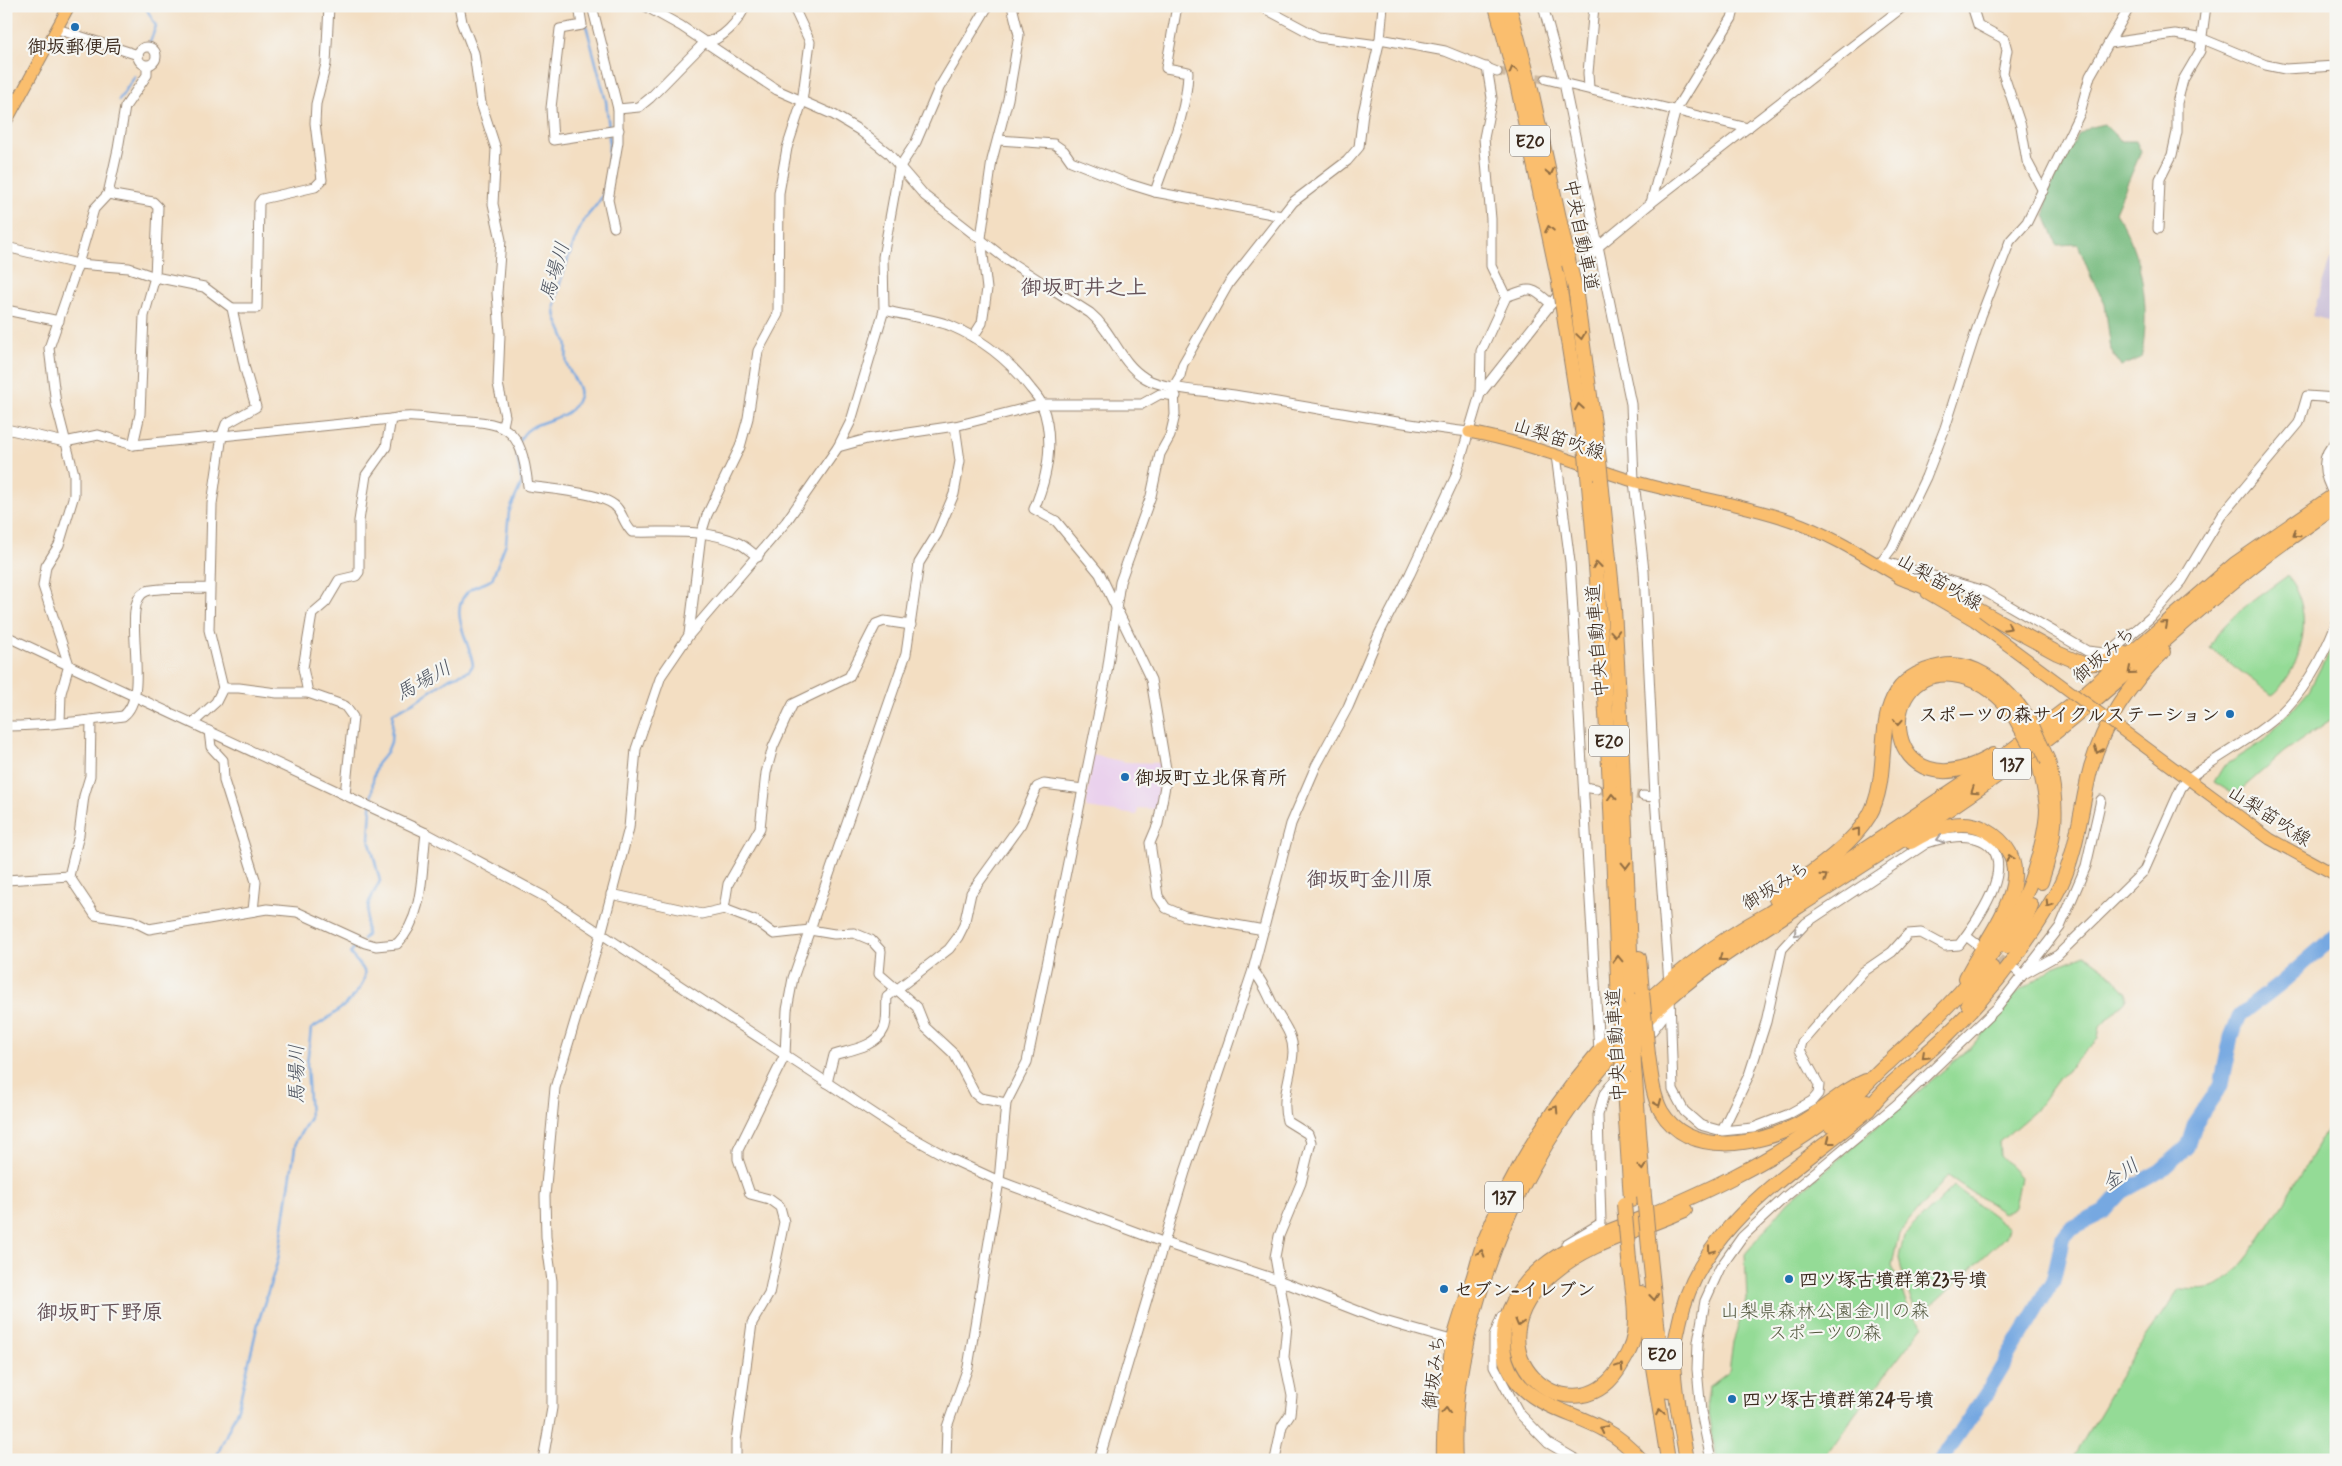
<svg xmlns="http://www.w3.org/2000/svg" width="2342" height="1466" viewBox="0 0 2342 1466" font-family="Mynerve,'Klee One',sans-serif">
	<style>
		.built { fill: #ead1ed }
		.industrial { fill: #cabfd7 }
		.green { fill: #94db96; stroke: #68825a }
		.forest { fill: #77bb7f; stroke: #59724e }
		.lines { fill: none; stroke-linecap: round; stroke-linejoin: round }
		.stream { stroke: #76a8e1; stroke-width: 2.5 }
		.river { stroke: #76a8e1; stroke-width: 15 }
		.minor-tunnel { stroke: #cebaa1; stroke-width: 9; stroke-dasharray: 9 4.5; stroke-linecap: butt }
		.minor-casing { stroke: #978470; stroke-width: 11 }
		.major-casing { stroke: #978470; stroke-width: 13 }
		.highway-casing { stroke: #978470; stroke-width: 16 }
		.minor { stroke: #fff; stroke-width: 9 }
		.major { stroke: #fabe6e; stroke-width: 11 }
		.highway { stroke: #fabe6e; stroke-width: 14 }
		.major-bridge-casing { stroke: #978470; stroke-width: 13; stroke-linecap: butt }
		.highway-bridge-casing { stroke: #978470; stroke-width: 16; stroke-linecap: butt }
		.major-bridge { stroke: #fabe6e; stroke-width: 11 }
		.highway-bridge { stroke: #fabe6e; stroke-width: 14 }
		.oneway { stroke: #916d42 }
		.oneway2 { stroke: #a79f9a }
		.poi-dot { fill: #1f6fb2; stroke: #f6f6f2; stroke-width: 2 }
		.labels { text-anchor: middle; stroke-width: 4.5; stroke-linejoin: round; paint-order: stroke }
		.shield { fill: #f6f6f2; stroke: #73675e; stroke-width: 1 }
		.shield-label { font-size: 18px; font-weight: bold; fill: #3b2a1e }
		.poi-label { font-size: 19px; font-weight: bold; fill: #3b2a1e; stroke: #f6f6f2; text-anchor: start }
		.street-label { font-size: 19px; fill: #3b2a1e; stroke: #f6f6f2 }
		.park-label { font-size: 19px; fill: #51563c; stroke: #f6f6f2 }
		.water-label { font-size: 20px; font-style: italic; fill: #505662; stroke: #f6f6f2 }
		.quarter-label { font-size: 21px; font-weight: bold; fill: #655258; stroke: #f6f6f2 }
	</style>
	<rect width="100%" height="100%" fill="#f6f6f2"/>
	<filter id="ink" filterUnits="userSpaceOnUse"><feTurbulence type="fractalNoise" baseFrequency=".02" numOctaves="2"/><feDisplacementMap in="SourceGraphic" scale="10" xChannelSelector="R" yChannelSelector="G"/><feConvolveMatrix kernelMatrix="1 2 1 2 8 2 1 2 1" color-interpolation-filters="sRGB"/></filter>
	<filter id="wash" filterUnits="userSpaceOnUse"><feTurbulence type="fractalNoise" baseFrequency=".0096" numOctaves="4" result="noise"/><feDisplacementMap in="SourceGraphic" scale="20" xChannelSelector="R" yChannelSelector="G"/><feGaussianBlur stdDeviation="1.12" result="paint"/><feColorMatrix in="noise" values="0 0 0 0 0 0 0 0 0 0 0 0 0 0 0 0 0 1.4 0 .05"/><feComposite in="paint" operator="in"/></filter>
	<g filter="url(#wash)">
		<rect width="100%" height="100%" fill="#f3dec2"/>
		<polygon class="built" points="1092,755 1126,762 1160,763 1156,809 1138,808 1137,815 1086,808"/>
		<polygon class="industrial" points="2336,259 2336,322 2312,316 2330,260"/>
		<g class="green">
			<path d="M2287,576C2312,605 2306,651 2285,681C2281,686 2278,692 2272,695L2210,648C2220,620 2263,594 2287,576Z"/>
			<polygon points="2336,638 2336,716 2284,752 2235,795 2214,782 2223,767 2264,741 2309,690"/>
			<polygon points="2085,955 2107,971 2127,993 2127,999 2100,1027 2098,1039 2060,1077 2035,1111 1999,1142 2000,1155 2020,1177 2014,1208 2003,1213 1948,1176 1899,1233 1892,1265 1910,1312 1924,1325 1856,1413 1823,1460 1717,1460 1707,1402 1709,1387 1729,1372 1733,1342 1747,1300 1745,1254 1788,1202 1972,1046 2014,995 2054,967"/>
			<path d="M2336,1114V1460H2072L2136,1351L2179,1289C2189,1289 2203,1291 2213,1288C2246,1278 2315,1147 2336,1114Z"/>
			<polygon points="1954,1186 2008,1227 2005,1237 1924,1312 1914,1306 1904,1282 1899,1257 1904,1236"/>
		</g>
		<path class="forest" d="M2104,124L2121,141H2136L2141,152L2115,212C2143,254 2151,309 2141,358L2121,366L2111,350L2105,304L2091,277L2078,244L2057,245L2045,215L2047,195L2078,135L2091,127Z"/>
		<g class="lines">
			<g class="stream">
				<polyline points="145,6 156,26 150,42"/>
				<polyline points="586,25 606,101 609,129"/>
				<polyline points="119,100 135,76"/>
				<path d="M519,442C530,414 570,427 579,396C582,386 569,374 567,364C565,357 568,349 566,342C562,328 554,321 555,306C556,290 576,233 585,219C591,210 601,203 604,191C609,174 609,152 609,134"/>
				<path d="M363,939L367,935L366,924L369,902L380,881L369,838L373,780L377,764L387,752L391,742L393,713L414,702L450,678L469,671L473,665C470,641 445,608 471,589C477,584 485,585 492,579L506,543L509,512L522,482L516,449"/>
				<path d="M215,1460L238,1408L258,1323L278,1260L296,1141L310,1118L307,1064L311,1029C326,1020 369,993 364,971C362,965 353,959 350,953L358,942"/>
			</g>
			<polyline class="river" points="1941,1460 1986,1394 2053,1281 2063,1237 2070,1229 2104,1212 2122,1192 2160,1171 2187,1147 2194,1125 2221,1085 2231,1037 2240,1015 2280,984 2336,935"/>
		</g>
	</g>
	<g filter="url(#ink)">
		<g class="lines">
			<g class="minor-tunnel">
				<polyline points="1497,72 1546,79"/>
				<polyline points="1596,789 1643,796"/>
				<polyline points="1988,951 2012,968"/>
			</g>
			<g class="minor-casing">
				<g id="minor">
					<polyline points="459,6 462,22 474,53 481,103 496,149 493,204 501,240 497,293 500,334 498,384 505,416 503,426"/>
					<polyline points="579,6 582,25 560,29 551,108 553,140 619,130"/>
					<polyline points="592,6 618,109 618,142 608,200 614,227"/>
					<path d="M645,6L681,26L777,90L834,115L859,130L888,153L925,196L1007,260L1090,313C1114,333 1119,362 1145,378C1164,390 1211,391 1234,395C1313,407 1390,423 1469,432"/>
					<polyline points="1260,6 1318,37 1378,45"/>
					<path d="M1543,6L1564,83L1631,404L1634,481L1644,571L1655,797L1670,997L1673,1090L1684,1111L1700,1125L1722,1131L1753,1128L1787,1115L1812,1101L1818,1094L1819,1085L1800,1050L1802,1042L1863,972L1892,952L1908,934L1921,933L1945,946L1959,945C1972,928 1985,910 1993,889C2013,835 1965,829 1927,843L1806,923L1782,949L1766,1022L1749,1075L1722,1131"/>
					<polyline points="1972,6 1978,25 2004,39 2007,50 2003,73 2021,126 2027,161 2043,191"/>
					<polyline points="57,29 138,55"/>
					<polyline points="1380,39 1445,51 1497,72"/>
					<polyline points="2109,43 2175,34 2203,39 2266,65 2285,69 2336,66"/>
					<circle cx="147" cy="56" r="9"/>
					<polyline points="1487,67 1492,98 1484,138 1491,219 1491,266 1506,297"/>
					<polyline points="1546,79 1748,128"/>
					<polyline points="1589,88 1588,73 1594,6"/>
					<path d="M618,109L639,107L650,98L705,42C722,41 739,21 745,6"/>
					<polyline points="998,140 1054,144 1064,151 1071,161 1129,184 1155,192 1282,216"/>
					<path d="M1155,192C1168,153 1187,114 1188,72L1166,68L1177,6"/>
					<polyline points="108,194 153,202 158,207 155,277 144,316 140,414 133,445"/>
					<polyline points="1651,203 1676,109 1732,18 1735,6"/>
					<polyline points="2158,229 2160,179 2172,155 2177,132 2177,103 2183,80 2200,51 2206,6"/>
					<polyline points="6,247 78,264 129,268 155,277 204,287 232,308 245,369 256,407 226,424 222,435 212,504 209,630 223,688 216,702 193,723"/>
					<polyline points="1571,280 1599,246 1651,203 1904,6"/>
					<polyline points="232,308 257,308 259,203 262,199 315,187 322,180 315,123 316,104 326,64 329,6"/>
					<polyline points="6,310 59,321"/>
					<path d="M884,310C905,316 932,318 951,326C984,340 1010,361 1031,389C1035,394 1040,399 1042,405C1055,440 1048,476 1034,509L1056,521L1100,574L1151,680L1167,775L1158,824L1150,843L1158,896L1166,908L1185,916L1264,930"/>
					<polyline points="973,337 982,323 987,289 981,238 992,160 1008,99 1019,35 1012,6"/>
					<path d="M1480,394L1481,351L1506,297C1531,287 1531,286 1551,304"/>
					<path d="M6,429L65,442L98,435L133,445L391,419C410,414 428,419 448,420C506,422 521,424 528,486C548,489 606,492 618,509C623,516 625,525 632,532C666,533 703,528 736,542C744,545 751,552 758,557"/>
					<polyline points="838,447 867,439 955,426 1042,404 1142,404 1160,394 1176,396"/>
					<polyline points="1556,455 1570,562 1599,1051"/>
					<path d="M2336,498C2325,480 2317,458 2336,442"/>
					<polyline points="1882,561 1892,548 1926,477 1945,428 1981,316 2010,241 2027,222 2080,113 2090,76 2130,6"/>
					<polyline points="1879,563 1882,561 1984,591 2087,651 2105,653 2112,651 2150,618 2182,581 2221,516 2299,423 2307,396 2336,398"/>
					<polyline points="689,634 701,534 707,515 740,447 748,418 758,351 778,314 779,193 787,148 802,102 810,42 793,6"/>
					<polyline points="6,636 426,833 547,898 899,1130 949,1158 999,1181 1165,1243 1278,1280 1381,1320 1458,1342"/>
					<polyline points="223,688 239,688 277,693 308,693 345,706 353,717 345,795"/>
					<polyline points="308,693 303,668 312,614 326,602 339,580 356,576 359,572 359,521 366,475 386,447 391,419"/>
					<path d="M91,720L90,776L84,796L79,835L69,876L95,915L133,921L149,929L267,909L297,912L365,943L376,946L397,944C425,916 421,870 426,833"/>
					<polyline points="60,722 61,693 69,665 43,586 46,566 59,545 74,495 74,474 56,404 49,348 78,264 94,209 108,194 118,149 125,107 147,75 147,66"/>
					<path d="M6,726C45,726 84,721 123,716C154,694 117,600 147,591C158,587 196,589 209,588"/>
					<polyline points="209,731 211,747 223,760 224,781 256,882 253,911"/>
					<polyline points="1584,787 1596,789"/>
					<polyline points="1643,796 1655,797"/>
					<polyline points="6,880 69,876"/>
					<polyline points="611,894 702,914 724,909 758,922 774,934 810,930 834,934 854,933 871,940 881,951 879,974 917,1007 925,1027 954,1054 975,1094 980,1098 1006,1103"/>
					<polyline points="724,909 728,884 760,828 766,773 773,747 788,714 793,704 849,677 876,624 884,621 911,625"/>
					<polyline points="1966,936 1979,946"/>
					<path d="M1253,970C1265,985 1266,991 1274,1007C1282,1023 1293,1033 1293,1052C1292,1076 1280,1098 1287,1121L1308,1134L1311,1142L1301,1183L1279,1236L1275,1257L1287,1325L1284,1357L1292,1396L1290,1414L1282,1426L1275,1460"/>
					<path d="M2016,970L2022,975L2058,955L2144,871L2181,788L2188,779C2217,756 2252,740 2279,715C2306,690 2323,657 2336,624"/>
					<polyline points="1646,1039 1670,1008"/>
					<path d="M827,1083L834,1055C850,1050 876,1047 884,1029C888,1021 886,1006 887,997L949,949L958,937L964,925L971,893L1021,824L1037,787L1044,784L1083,789"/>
					<polyline points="1566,1244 1601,1223 1598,1115 1604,1094 1623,1069"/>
					<polyline points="1502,1316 1494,1336 1494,1366 1519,1413 1548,1443 1577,1460"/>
					<polyline points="543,1460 552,1408 552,1281 546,1237 545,1196 555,1088 601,934 629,828 636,749 661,676 689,635 786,522 838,447 851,421 884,310 883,257 899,168 916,142 939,88 988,6"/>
					<polyline points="736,1460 736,1441 752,1323 769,1294 784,1222 780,1207 769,1199 750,1194 738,1159 738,1150 785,1055 787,1010 793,978 906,654 919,563 937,534 954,494 960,461 955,426"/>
					<polyline points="946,1460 947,1427 968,1367 999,1181 1006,1103 1027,1062 1107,672 1120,582 1151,496 1160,454 1170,436 1175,415 1174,386 1180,376 1183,364 1229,283 1282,216 1293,202 1347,161 1359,147 1363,113 1380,39 1383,6"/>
					<polyline points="1099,1460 1185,1172 1253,970 1291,824 1316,766 1348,707 1380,632 1410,574 1455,478 1480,394 1562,290"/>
					<polyline points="1711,1460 1701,1412 1697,1369 1698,1342 1705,1301 1720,1268 1742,1237 1784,1198 1896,1105 1997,1008 2060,927 2086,866 2101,800"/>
				</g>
			</g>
			<g class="major-casing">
				<g id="major">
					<polyline points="6,122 69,6"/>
					<path d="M1469,432C1526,442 1578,464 1633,481C1685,496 1741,503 1792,521C1832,535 1870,560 1906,581"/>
					<polyline points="1927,593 1975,621"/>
					<polyline points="2175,769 2270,839 2336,875"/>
				</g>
			</g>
			<g class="highway-casing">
				<g id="highway">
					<polyline points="1496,6 1518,88 1558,277"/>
					<polyline points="1509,6 1530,85 1569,264"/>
					<polyline points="1575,288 1599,460"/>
					<polyline points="1562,303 1586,455"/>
					<path d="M1588,475C1605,653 1613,830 1619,1008"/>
					<polyline points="1601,480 1614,609 1621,734 1632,1000"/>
					<polyline points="1900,577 1965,603 2057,653 2083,664 2106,662 2125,654"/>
					<path d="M1993,755C1883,820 1869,666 1953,675C1976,678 1995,691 2010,709"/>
					<path d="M1911,842C1931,829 1961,817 1984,829C2052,866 1987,934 1966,978"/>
					<path d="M2041,882C2056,838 2059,807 2048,761"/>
					<path d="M1776,899C1806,876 1850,848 1869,816C1899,764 1858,682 1941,666C1973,660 1999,682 2018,705"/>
					<polyline points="2007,946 2024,923 2031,905"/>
					<polyline points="1639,958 1642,992"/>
					<polyline points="1968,1004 1992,968"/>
					<path d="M1648,1055C1651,1074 1652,1094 1661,1111C1689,1158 1758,1146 1799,1124C1823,1111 1841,1091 1866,1081"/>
					<polyline points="1634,1066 1644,1196"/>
					<polyline points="1623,1073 1631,1200"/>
					<polyline points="1831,1126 1867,1102"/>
					<polyline points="1649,1248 1658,1333 1668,1391"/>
					<path d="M1629,1260C1632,1284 1637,1311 1634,1335C1632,1348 1625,1359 1618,1370C1570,1441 1462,1351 1552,1274C1588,1242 1641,1230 1685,1210"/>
					<polyline points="1641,1293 1668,1460"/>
					<path d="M1444,1460C1443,1431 1446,1402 1449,1373C1451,1362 1451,1350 1454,1339C1459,1321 1465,1303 1471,1285C1476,1271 1479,1256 1484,1242C1539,1105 1638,985 1768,914L2000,759L2075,702L2235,564L2336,494"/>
					<path d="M1455,1460C1451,1397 1466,1332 1486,1273C1521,1166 1586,1073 1669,998C1707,964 1753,936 1796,908C1872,859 1950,810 2023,757C2107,695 2181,621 2264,557C2287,539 2312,523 2336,506"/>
					<path d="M1641,1460C1630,1447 1620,1438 1605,1430C1570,1410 1520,1405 1506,1361C1495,1326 1515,1290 1541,1268C1569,1244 1609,1232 1643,1218C1674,1205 1704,1192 1733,1177C1776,1155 1820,1129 1855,1096C1866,1085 1876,1073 1888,1063C1954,1002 2015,945 2039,855C2043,840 2047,825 2047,809C2046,794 2042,778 2039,763"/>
					<path d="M1687,1460C1681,1426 1674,1392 1673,1358C1673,1347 1677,1335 1679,1324C1698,1225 1796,1171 1868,1110C1890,1080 1923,1059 1950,1032C1991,992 2027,944 2056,894C2078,855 2080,809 2091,767C2104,723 2130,683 2163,652"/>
				</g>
			</g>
			<use href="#minor" class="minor"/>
			<use href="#major" class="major"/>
			<use href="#highway" class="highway"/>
			<g class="major-bridge-casing">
				<polyline id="major-bridge" points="1975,621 2175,769"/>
			</g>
			<g class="highway-bridge-casing">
				<g id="highway-bridge">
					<polyline points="1569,264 1575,288"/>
					<polyline points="1558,277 1562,303"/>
					<polyline points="1586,455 1588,475"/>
					<polyline points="1599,460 1601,480"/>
					<polyline points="2018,705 2029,719 2048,761"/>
					<polyline points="2012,712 2030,744"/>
					<polyline points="1642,992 1648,1055"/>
					<polyline points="1632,1000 1634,1066"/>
					<polyline points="1619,1008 1623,1073"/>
					<polyline points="1644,1196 1649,1248"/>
					<polyline points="1624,1204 1629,1260"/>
				</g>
			</g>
			<use href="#major-bridge" class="major-bridge"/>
			<use href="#highway-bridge" class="highway-bridge"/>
		</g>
		<defs><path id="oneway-chevron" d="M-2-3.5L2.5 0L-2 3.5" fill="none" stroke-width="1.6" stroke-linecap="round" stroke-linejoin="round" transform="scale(1.25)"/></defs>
		<g class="oneway">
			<use href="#oneway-chevron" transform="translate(1513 70) rotate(-105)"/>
			<use href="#oneway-chevron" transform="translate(1550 172) rotate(77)"/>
			<use href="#oneway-chevron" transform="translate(1549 229) rotate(-101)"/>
			<use href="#oneway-chevron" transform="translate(1581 336) rotate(82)"/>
			<use href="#oneway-chevron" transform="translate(1579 407) rotate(-99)"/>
			<use href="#oneway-chevron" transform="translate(2296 534) rotate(145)"/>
			<use href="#oneway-chevron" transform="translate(1597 565) rotate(-96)"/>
			<use href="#oneway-chevron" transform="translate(2165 624) rotate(-42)"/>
			<use href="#oneway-chevron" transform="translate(2008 627) rotate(28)"/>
			<use href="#oneway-chevron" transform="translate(1615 633) rotate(86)"/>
			<use href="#oneway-chevron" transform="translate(2131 671) rotate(139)"/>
			<use href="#oneway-chevron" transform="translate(1898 722) rotate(94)"/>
			<use href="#oneway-chevron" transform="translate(2098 750) rotate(112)"/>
			<use href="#oneway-chevron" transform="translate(1974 791) rotate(146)"/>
			<use href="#oneway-chevron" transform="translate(1612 797) rotate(-93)"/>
			<use href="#oneway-chevron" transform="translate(1857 831) rotate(-51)"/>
			<use href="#oneway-chevron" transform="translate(2010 858) rotate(-108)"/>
			<use href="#oneway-chevron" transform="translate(1626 865) rotate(88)"/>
			<use href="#oneway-chevron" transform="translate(1824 877) rotate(-34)"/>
			<use href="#oneway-chevron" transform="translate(2049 904) rotate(123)"/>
			<use href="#oneway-chevron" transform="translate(1722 958) rotate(143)"/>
			<use href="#oneway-chevron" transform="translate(1618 959) rotate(-92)"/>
			<use href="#oneway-chevron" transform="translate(1925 1056) rotate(137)"/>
			<use href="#oneway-chevron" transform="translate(1658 1103) rotate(67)"/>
			<use href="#oneway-chevron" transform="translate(1555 1109) rotate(-57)"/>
			<use href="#oneway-chevron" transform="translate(1830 1141) rotate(142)"/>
			<use href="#oneway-chevron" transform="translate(1642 1167) rotate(85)"/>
			<use href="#oneway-chevron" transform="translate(1711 1250) rotate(127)"/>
			<use href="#oneway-chevron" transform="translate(1481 1253) rotate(-73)"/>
			<use href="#oneway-chevron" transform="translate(1654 1297) rotate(84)"/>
			<use href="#oneway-chevron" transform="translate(1519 1323) rotate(105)"/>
			<use href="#oneway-chevron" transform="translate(1620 1367) rotate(-56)"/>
			<use href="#oneway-chevron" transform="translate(1446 1411) rotate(-86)"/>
			<use href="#oneway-chevron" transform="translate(1660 1412) rotate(-100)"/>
			<use href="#oneway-chevron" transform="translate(1603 1429) rotate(-153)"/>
		</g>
		<g class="oneway2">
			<use href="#oneway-chevron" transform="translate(1940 839) rotate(163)"/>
			<use href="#oneway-chevron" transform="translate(1797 933) rotate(132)"/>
		</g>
	</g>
	<g class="poi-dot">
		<circle cx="75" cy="27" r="5"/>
		<circle cx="2230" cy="714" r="5"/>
		<circle cx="1125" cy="777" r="5"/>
		<circle cx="1789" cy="1279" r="5"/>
		<circle cx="1444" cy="1289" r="5"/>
		<circle cx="1732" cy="1399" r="5"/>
	</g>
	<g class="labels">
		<g class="shield">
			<rect x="1510" y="125.5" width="40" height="31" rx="4"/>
			<rect x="1589" y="725.5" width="40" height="31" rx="4"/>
			<rect x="1993" y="748.5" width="38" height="31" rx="4"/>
			<rect x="1485" y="1181.5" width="38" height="31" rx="4"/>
			<rect x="1642" y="1338.5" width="40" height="31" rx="4"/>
		</g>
		<g class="shield-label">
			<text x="1530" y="147">E20</text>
			<text x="1609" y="747">E20</text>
			<text x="2012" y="770">137</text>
			<text x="1504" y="1203">137</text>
			<text x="1662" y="1360">E20</text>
		</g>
		<g class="poi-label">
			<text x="75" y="53" text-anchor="middle">御坂郵便局</text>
			<text x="2220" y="721" text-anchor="end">スポーツの森サイクルステーション</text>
			<text x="1135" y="784">御坂町立北保育所</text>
			<text x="1799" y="1286">四ツ塚古墳群第23号墳</text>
			<text x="1454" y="1296">セブン-イレブン</text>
			<text x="1742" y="1406">四ツ塚古墳群第24号墳</text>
		</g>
		<g class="street-label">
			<text transform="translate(1582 235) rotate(79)" y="7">中央自動車道</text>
			<text transform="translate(1559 438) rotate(18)" y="7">山梨笛吹線</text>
			<text transform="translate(1940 581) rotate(30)" y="7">山梨笛吹線</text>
			<text transform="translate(1596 641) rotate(-94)" y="7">中央自動車道</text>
			<text transform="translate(2103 654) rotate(-41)" y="7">御坂みち</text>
			<text transform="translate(2270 815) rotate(33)" y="7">山梨笛吹線</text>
			<text transform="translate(1775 885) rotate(-32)" y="7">御坂みち</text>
			<text transform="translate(1615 1045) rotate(-93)" y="7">中央自動車道</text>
			<text transform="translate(1433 1372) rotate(-83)" y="7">御坂みち</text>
		</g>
		<g class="park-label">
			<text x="1825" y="1317">山梨県森林公園金川の森<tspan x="1825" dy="22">スポーツの森</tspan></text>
		</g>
		<g class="water-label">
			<text transform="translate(554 271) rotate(-73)" y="7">馬場川</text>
			<text transform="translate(423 680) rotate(-29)" y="7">馬場川</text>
			<text transform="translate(296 1074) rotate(-90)" y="7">馬場川</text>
			<text transform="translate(2120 1174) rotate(-35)" y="7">金川</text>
		</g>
		<g class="quarter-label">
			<text x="1084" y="294">御坂町井之上</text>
			<text x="1370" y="886">御坂町金川原</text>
			<text x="100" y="1319">御坂町下野原</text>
		</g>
	</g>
	<rect width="2342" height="1466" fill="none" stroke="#f6f6f2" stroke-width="25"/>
</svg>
